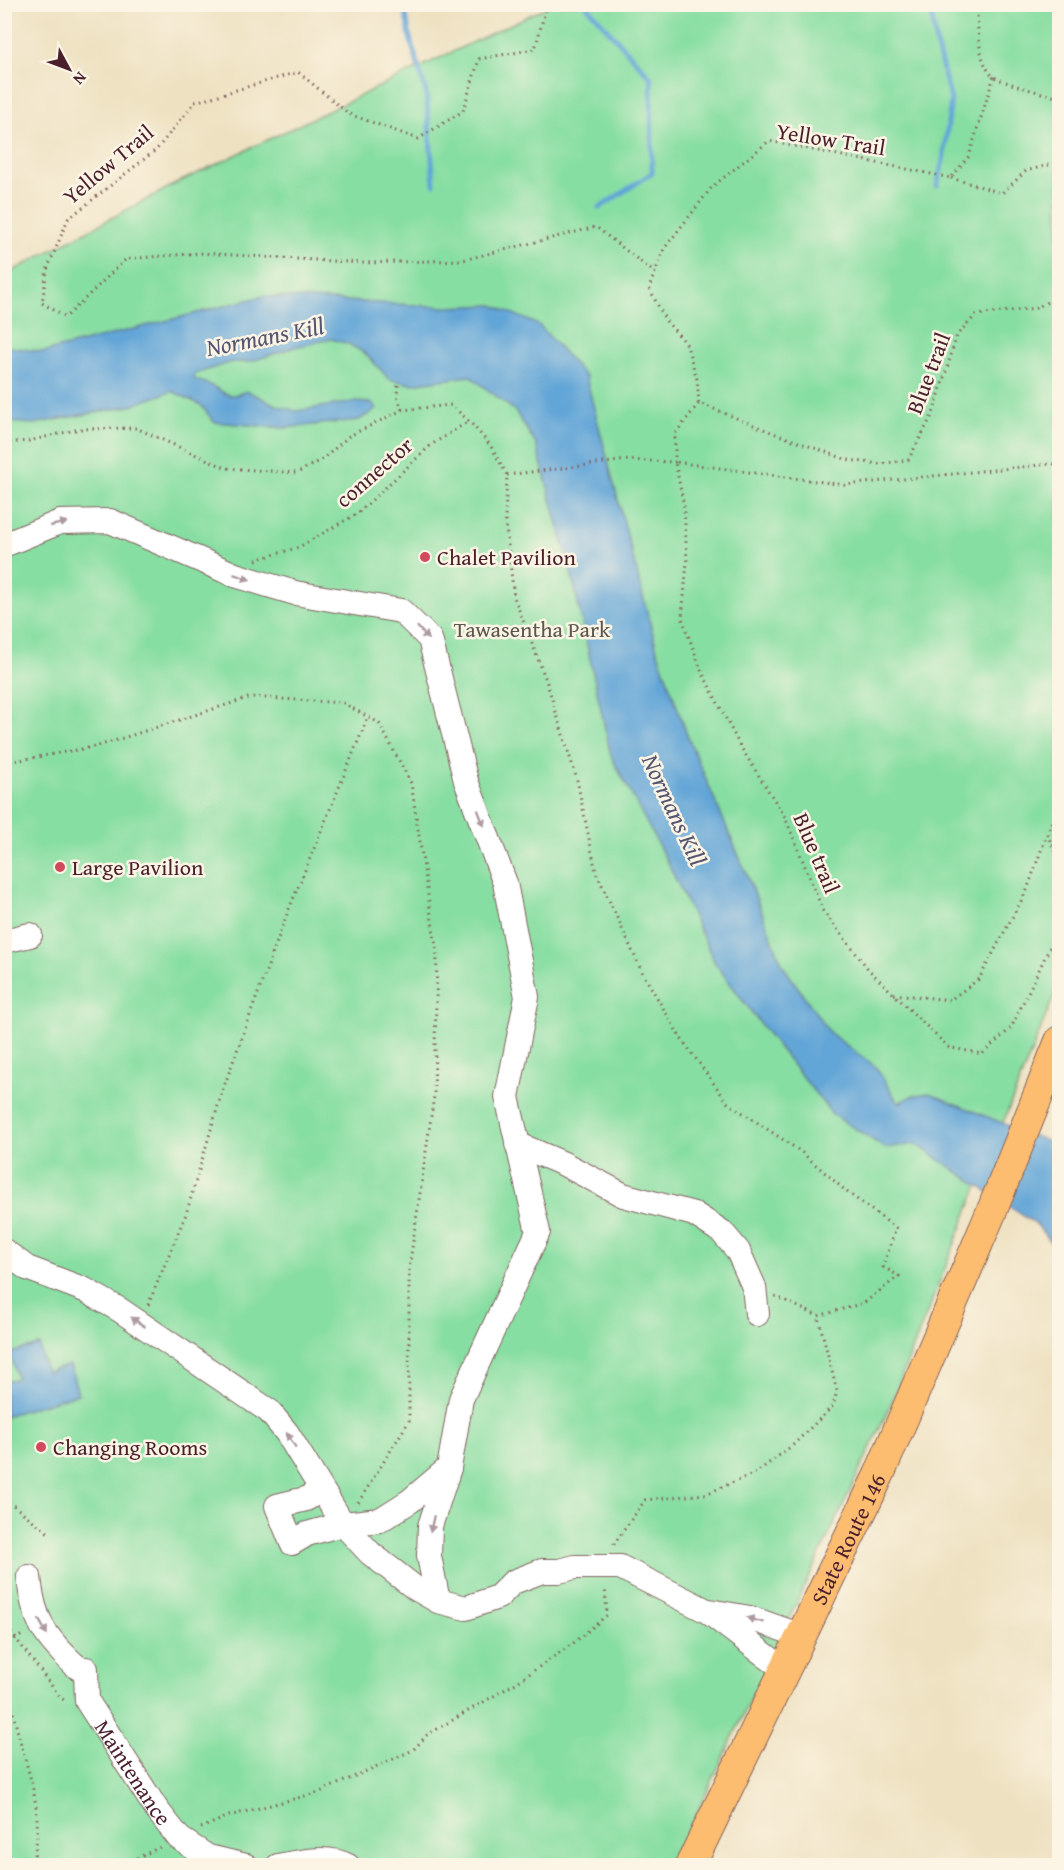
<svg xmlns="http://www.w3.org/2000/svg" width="1064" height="1870" viewBox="0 0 1064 1870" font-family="'Gentium Book Plus',serif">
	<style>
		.green { fill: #87dea2; stroke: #687e66; stroke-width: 1.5 }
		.water { fill: #62a5d7; stroke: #566281; stroke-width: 1.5 }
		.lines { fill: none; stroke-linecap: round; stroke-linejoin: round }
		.stream { stroke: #62a5d7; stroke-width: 5 }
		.minor-casing { stroke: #836360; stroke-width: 26 }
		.major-casing { stroke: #836360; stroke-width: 32 }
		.path { stroke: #836360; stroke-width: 3; stroke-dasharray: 1.5 4.5; stroke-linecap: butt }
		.minor { stroke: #fff; stroke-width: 24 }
		.major { stroke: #fcbd6f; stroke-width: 30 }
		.oneway { fill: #ae9aa0 }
		.poi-dot { fill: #d1495b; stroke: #fcf5e5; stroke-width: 2 }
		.labels { text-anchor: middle; stroke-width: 5; stroke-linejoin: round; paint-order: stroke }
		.street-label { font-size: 22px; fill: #4a1f2b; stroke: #fcf5e5 }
		.poi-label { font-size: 22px; fill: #4a1f2b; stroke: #fcf5e5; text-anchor: start }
		.park-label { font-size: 22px; fill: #5c584f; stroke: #fcf5e5 }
		.water-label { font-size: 24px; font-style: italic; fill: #545570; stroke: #fcf5e5 }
	</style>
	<rect width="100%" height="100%" fill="#fcf5e5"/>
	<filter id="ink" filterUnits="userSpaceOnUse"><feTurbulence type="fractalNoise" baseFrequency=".0167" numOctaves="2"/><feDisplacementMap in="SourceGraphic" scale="12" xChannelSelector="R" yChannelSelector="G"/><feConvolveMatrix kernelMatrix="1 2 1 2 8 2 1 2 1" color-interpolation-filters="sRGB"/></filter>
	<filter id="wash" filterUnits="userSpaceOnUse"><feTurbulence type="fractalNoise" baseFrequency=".008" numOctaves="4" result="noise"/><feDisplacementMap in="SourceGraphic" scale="24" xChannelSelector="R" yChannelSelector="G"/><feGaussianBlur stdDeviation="1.35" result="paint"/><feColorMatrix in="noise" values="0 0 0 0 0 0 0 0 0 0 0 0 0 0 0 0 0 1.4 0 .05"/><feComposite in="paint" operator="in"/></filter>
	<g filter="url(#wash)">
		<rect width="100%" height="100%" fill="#eee1c1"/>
		<polygon class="green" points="551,5 1059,5 1059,983 887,1413 672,1865 5,1866 5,275 179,182"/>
		<g class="water">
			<path d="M263,296L447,307L493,305L539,325L586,377L657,650L687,735L747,875L783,966L830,1033L876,1067L898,1103L912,1096L929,1093L1059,1146V1253L1037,1225L916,1144L885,1148L832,1114L768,1034L715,963L668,863L611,756L572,576L536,444L515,411L470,376L411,384L389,379L366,354L349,344L331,339L295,347L249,362H232L195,374L194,379C200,382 208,383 214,387C228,396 230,398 247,391L276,405L296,411L353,402L372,403L377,409L359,420L284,428L214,422L201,405L172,391L130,406L34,424L5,422L4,346L44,352Z"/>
			<polygon points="39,1345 46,1372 70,1365 78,1394 5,1416 5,1382 17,1378 10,1353"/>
		</g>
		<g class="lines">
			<g class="stream">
				<polyline points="404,4 410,38 426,92 434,184"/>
				<polyline points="585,4 651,78 652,173 599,208"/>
				<polyline points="936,4 932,18 937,48 951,100 943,161 937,186"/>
			</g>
		</g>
	</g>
	<g filter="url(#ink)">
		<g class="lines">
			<g class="minor-casing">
				<g id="minor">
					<polyline points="4,545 60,522 110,521 235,575 295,593 401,611 430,639 466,781 505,883 527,997 507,1097 538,1232 461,1399 449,1468 410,1501 380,1520 343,1524 307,1534 292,1543 277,1506 306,1499 321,1490"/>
					<polyline points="4,941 30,935"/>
					<polyline points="517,1144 564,1164 623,1195 694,1214 722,1232 738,1251 754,1287 757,1314"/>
					<polyline points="4,1251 27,1268 85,1290 120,1310 269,1411 287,1433 343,1524 370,1553 415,1588 438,1601 466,1608 498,1597 513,1582 542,1571 559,1571 575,1567 620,1567 707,1611 785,1670"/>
					<path d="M29,1577C33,1620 45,1638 77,1667"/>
					<polyline points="438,1601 429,1556 430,1526 449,1468"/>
					<polyline points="709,1611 750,1618 802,1636"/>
					<path id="s1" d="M86,1669L87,1701L157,1810L179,1838L208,1857L246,1866"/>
					<path d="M278,1866C299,1862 328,1855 348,1866"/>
				</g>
			</g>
			<g class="major-casing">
				<g id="major">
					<path id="s2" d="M690,1866L879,1475L993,1208L1060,1041"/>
				</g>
			</g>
			<g class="path">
				<polyline points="547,4 535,49 479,59 463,111 418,139 349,114 298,72 195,102 157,149 68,219 47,270 42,303 66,317 126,259 200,253 364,263 463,260 596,227 655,273"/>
				<path d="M976,4C979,26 976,60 993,76C1000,82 1048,95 1060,98"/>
				<polyline points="951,178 1002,193 1026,171 1060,162"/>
				<polyline points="398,385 397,396 402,410"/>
				<polyline points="699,403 697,379 686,343 666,321 649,288 664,249 712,187 769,141 951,178 969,156 994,76"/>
				<polyline points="4,443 29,441 79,429 136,428 226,468 297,473 324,458 349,436 402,410 451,405 469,421 490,445 507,475 505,519 514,597 546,680 577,780 596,872 642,972 680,1037 728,1103 800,1151 847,1192 896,1228 883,1267 899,1276 864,1303 818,1316 837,1391 833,1406 793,1445 757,1472 706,1494 645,1500 612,1547"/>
				<polyline points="1060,463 845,485 675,462 684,506 687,561 682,618 701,670 740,746 785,817 823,911 869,970 948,1047 982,1054 1011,1028 1060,926"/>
				<polyline points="507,475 628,460 675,462 675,434 699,403 776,434 848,460 880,464 908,460 933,414 957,335 976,315 1036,308 1060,295"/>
				<polyline points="256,560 299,547 358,513 431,445 469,421"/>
				<polyline points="4,763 98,746 251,697 343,703 379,723 411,783 437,954 434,1096 409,1269 409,1421 358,1503"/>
				<path d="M1060,806C1047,832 1043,833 1060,858"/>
				<polyline points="894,994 950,1000 979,979 1027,890 1047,834"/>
				<polyline points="775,1296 818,1316"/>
				<polyline points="148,1305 186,1214 223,1089 287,914 368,717"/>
				<polyline points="4,1498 50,1534"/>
				<polyline points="4,1623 61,1698 67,1702"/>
				<polyline points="4,1645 24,1634"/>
				<path d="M4,1678C10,1698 14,1718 19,1737C31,1781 46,1820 31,1866"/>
				<polyline points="201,1828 229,1816 320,1792 413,1750 427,1735 516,1683 575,1642 607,1615 605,1587"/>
				<polyline points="102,1866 133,1860 160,1847"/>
			</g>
			<use href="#minor" class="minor"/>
			<use href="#major" class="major"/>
		</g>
		<defs><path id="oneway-solid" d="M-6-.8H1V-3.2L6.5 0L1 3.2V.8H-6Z" transform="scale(1.5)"/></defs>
		<g class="oneway">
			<use href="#oneway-solid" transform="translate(59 524) rotate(-13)"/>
			<use href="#oneway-solid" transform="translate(242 577) rotate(18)"/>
			<use href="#oneway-solid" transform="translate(423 633) rotate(48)"/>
			<use href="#oneway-solid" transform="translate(481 818) rotate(69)"/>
			<use href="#oneway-solid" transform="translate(138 1322) rotate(-146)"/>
			<use href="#oneway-solid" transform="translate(291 1440) rotate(-122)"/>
			<use href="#oneway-solid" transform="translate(432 1524) rotate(102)"/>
			<use href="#oneway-solid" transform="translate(755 1620) rotate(-163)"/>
			<use href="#oneway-solid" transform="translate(43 1627) rotate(61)"/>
		</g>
	</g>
	<g class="poi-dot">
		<circle cx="425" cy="557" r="6"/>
		<circle cx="60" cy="867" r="6"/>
		<circle cx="41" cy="1447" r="6"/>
	</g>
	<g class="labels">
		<g class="street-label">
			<text transform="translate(831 139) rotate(9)" y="8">Yellow Trail</text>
			<text transform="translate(108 164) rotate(-40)" y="8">Yellow Trail</text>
			<text transform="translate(928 373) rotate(-69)" y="8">Blue trail</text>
			<text transform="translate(374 472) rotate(-41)" y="8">connector</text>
			<text transform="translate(817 853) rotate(67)" y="8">Blue trail</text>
			<text dy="8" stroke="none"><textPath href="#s2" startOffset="363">State Route 146</textPath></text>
			<text dy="8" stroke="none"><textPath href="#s1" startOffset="117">Maintenance</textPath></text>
		</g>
		<g class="poi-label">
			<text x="437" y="565">Chalet Pavilion</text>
			<text x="72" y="875">Large Pavilion</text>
			<text x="53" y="1455">Changing Rooms</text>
		</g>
		<g class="park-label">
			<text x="532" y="637">Tawasentha Park</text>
		</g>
		<g class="water-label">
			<text transform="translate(265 337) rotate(-11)" y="8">Normans Kill</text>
			<text transform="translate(674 810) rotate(65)" y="8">Normans Kill</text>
		</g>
	</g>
	<rect width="1064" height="1870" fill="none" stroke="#fcf5e5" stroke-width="24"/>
	<g transform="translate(69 69) rotate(131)" stroke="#fcf5e5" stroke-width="4.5" paint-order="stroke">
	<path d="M0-4.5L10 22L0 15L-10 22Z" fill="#4a1f2b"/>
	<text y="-9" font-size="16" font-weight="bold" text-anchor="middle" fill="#4a1f2b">N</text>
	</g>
</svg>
